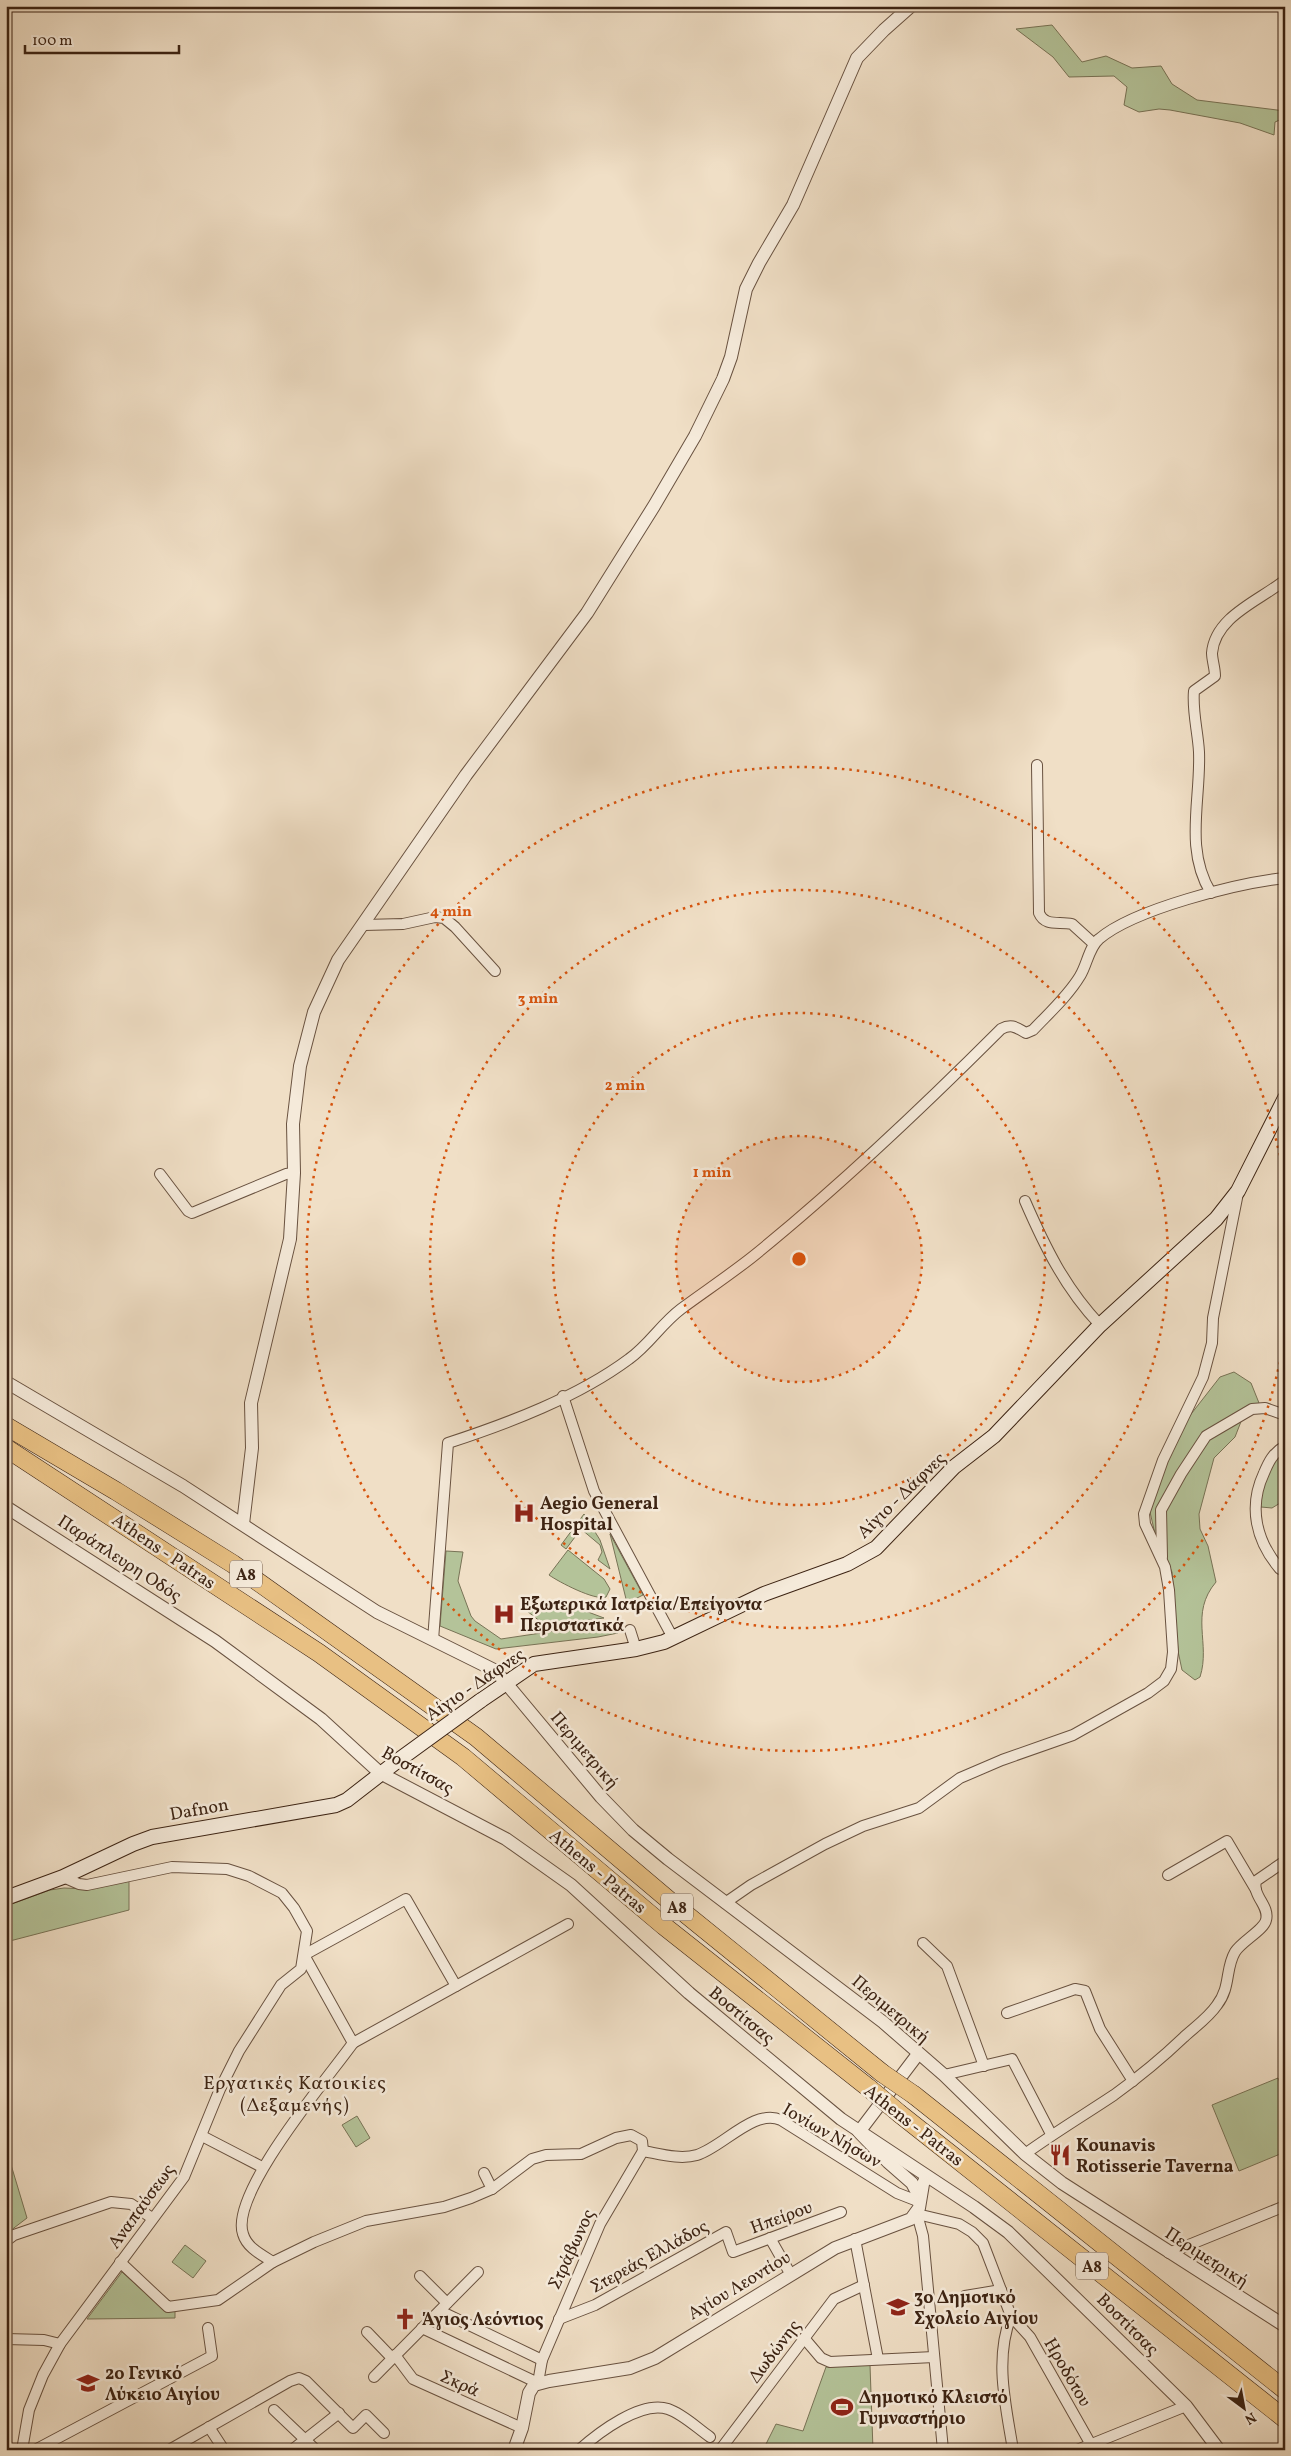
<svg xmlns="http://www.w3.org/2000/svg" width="1291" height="2456" viewBox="0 0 1291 2456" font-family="Vollkorn,serif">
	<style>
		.green { fill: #b4c399; stroke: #787356 }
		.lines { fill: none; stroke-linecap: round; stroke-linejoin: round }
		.minor-casing { stroke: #695240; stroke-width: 12 }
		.tertiary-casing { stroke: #695240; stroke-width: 14 }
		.secondary-casing { stroke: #3c2313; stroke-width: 16 }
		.motorway-casing { stroke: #3c2313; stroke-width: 19 }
		.minor { stroke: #f5eada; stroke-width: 10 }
		.tertiary { stroke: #f5eada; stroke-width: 12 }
		.secondary { stroke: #f5eada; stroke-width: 14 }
		.motorway { stroke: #e8c083; stroke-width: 18 }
		.secondary-bridge-casing { stroke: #3c2313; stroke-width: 16; stroke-linecap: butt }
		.motorway-bridge-casing { stroke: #3c2313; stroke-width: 19; stroke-linecap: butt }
		.secondary-bridge { stroke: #f5eada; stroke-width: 14 }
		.motorway-bridge { stroke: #e8c083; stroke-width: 18 }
		.ring { fill: none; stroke: #d7540d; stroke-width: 2.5; stroke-dasharray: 2.5 5 }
		.labels { text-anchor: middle; stroke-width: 5; stroke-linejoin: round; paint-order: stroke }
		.shield { fill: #f5eada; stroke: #745f4f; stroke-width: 1 }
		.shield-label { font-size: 16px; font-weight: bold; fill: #3c2313 }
		.street-label { font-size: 18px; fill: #3c2313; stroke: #f5eada }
		.poi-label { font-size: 18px; font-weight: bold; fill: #3c2313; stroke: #f5eada; text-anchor: start }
		.neighbourhood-label { font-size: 19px; letter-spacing: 1px; fill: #3c2313; stroke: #f5eada }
		.centre { fill: #d7540d; stroke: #f5eada; stroke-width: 2.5 }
		.ring-label { font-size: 15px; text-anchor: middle; font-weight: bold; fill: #d7540d; stroke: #f5eada; stroke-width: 5; stroke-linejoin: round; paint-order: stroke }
	</style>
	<rect width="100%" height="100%" fill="#f0dfc6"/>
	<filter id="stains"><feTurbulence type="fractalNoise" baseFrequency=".004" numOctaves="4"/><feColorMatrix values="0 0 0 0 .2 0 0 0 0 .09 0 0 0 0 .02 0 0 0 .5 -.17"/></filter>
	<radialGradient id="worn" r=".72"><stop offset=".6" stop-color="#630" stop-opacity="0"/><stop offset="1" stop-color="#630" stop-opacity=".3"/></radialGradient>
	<g class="green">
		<polygon points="1052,25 1082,62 1106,56 1132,68 1161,66 1172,84 1197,100 1285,111 1285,122 1282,119 1275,122 1274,135 1240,123 1170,110 1159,109 1139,112 1124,105 1127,87 1114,76 1069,77 1053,57 1016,29"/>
		<path d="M1234,1372L1251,1383L1259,1403L1242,1419L1235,1437L1214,1458L1199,1514L1200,1529L1208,1546L1216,1582C1189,1614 1211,1643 1200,1677L1195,1680L1182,1670L1178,1651L1172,1572L1156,1538L1150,1512L1157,1484L1188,1418L1220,1377Z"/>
		<path d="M1285,1450V1500L1272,1508L1261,1507L1259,1503C1263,1483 1269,1463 1285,1450Z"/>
		<polygon points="584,1514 600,1540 610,1569 598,1560 602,1552 600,1545 581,1529 566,1549 561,1545"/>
		<polygon points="610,1534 643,1595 627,1603"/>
		<path d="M568,1550L604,1579L610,1589L606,1597C595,1601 559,1582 549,1575Z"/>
		<polygon points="446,1551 463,1552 458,1581 471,1616 475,1621 501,1639 602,1624 617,1630 618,1633 598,1637 496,1649 440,1626"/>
		<polygon points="538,1597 549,1605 564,1603 604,1618 546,1626 527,1611"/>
		<polygon points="129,1881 129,1910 6,1942 6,1906 50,1890 64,1888 89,1889"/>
		<polygon points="1278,2078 1285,2095 1285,2152 1239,2171 1212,2105"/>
		<polygon points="357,2116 370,2138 356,2147 342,2125"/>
		<polygon points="6,2148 27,2218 6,2234"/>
		<polygon points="185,2245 206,2261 193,2278 172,2262"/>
		<polygon points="122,2272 165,2311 175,2311 175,2318 87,2319"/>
		<polygon points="870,2365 873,2450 763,2450 776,2424 803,2431 826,2367"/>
	</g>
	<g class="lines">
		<g class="minor-casing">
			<g id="minor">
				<path d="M1037,765L1039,913C1045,927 1059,921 1072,924L1094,944"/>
				<path d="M1211,893C1184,849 1201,800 1199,752C1198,732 1192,711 1194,691L1215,676C1215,668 1212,660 1212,653C1215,616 1261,600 1285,580"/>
				<polyline points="364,925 403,924 435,917 444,918 455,927 495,971"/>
				<polyline points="160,1174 188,1211 192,1213 286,1174 294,1173"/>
				<path d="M1025,1201C1045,1247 1065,1288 1100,1325"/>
				<polyline points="563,1396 594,1491 673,1638"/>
				<path d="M1285,1446C1273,1453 1269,1461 1264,1473C1248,1507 1256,1541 1280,1569H1285"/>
				<polyline points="1162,1557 1161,1510 1181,1474 1206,1436 1252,1409 1265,1408 1285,1415"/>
				<polyline points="630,1630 636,1649"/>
				<path d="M433,1640L448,1443C509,1423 578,1397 629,1359C649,1345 661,1324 681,1309C704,1292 728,1276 751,1258C839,1187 921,1109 1001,1029C1012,1023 1017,1028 1026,1033L1033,1030C1049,1013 1068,996 1080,976C1087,965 1089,947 1099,939C1134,909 1238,883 1285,878"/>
				<polyline points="1168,1875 1227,1841 1256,1890"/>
				<polyline points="725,1903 751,1885 825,1844 863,1826 919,1808 960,1778 1002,1760 1073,1735 1148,1693 1164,1681 1171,1669 1173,1652 1169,1590 1165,1567 1145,1524 1144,1514 1163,1460 1203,1377 1212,1343 1213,1318 1238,1193"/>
				<polyline points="923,1943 947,1966 984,2066"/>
				<polyline points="304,1955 353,2043 568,1924"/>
				<polyline points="304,1955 406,1899 456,1986"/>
				<polyline points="1007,2013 1075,1989 1085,1991 1100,2029 1133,2081"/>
				<polyline points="944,2075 1012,2059 1051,2134"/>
				<polyline points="202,2136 262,2167"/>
				<path d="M643,2151C660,2154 680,2160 697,2155C723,2147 754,2108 781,2120L897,2193L920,2202"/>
				<path d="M1025,2154C1054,2133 1084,2115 1114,2095C1139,2077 1162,2058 1184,2037C1195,2027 1209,2017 1217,2005C1231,1987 1225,1969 1235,1952C1242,1941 1264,1930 1266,1920C1270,1906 1252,1896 1256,1881L1285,1861"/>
				<polyline points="484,2173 492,2189"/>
				<polyline points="917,2214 959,2224 972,2232 983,2243 1011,2316 1030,2337 1094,2450"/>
				<polyline points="917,2214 923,2236 943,2450"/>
				<polyline points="770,2238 791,2275"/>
				<polyline points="855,2239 878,2359"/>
				<polyline points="6,2241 14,2235 111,2202 131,2204 152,2218"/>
				<polyline points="1169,2253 1285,2206"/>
				<path d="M120,2262L168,2307L218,2300L273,2262C262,2255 247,2248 243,2234C229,2194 328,2078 353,2043"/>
				<polyline points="273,2262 314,2242 366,2221 444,2207 471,2198 492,2189 532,2159 546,2155 581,2154 616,2138 631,2135 642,2141 643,2151"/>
				<polyline points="420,2276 447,2303"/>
				<polyline points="965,2296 1001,2290"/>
				<polyline points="440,2311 542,2360"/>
				<path d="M1011,2316C994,2360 1006,2406 1013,2450"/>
				<polyline points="559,2319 595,2305 726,2232 733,2252 841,2212"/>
				<polyline points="422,2328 538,2383 542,2360 600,2224 643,2151"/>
				<polyline points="367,2332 392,2358"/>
				<polyline points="804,2338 821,2358 830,2362 934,2357"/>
				<polyline points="6,2339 44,2340 60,2344"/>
				<polyline points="395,2355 413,2379 522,2428"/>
				<polyline points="374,2377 478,2272"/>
				<polyline points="274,2410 316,2450"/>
				<polyline points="209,2427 224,2450"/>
				<polyline points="22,2450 29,2410 43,2375 60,2344 184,2177 220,2089 239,2051 281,1985 301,1969 307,1931 294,1908 282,1893 249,1876 227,1869 172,1867 87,1885 79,1884 63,1877"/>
				<polyline points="35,2450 212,2356 208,2328"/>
				<polyline points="169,2450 290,2381 299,2378 306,2381 353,2428 366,2415 384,2433"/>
				<polyline points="292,2450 339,2413"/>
				<path d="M579,2450C598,2433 641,2400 668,2409C683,2414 697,2428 710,2437"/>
				<polyline points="720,2450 834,2299 864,2285"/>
				<polyline points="1077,2450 1186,2406"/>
			</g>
		</g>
		<g class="tertiary-casing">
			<g id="tertiary">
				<polyline points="6,1382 183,1486 377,1612 496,1671 601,1797 633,1830 668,1859 883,2022 944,2075 1025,2154 1062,2183 1285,2326"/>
				<polyline points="6,1507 215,1641 321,1719 380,1773 506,1839 571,1885 689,1993 841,2119 974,2207 1008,2232 1186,2406 1219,2450"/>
				<polyline points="243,1524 252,1448 251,1403 290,1239 294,1173 293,1124 300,1066 314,1012 338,960 466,775 587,613 654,506 695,436 723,379 731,357 746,289 759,263 793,205 857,58 884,30 911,6"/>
				<polyline points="918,2054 859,2132 888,2162 912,2183 920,2198"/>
				<polyline points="514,2450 522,2428 529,2393 534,2385 549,2381 630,2368 655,2358 835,2248 911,2219 919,2208 923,2184 926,2177"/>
				<polyline points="1282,2450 1285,2448"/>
			</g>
		</g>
		<g class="secondary-casing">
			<g id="secondary">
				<polyline points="480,1701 534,1664 636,1649 664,1642 764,1594 847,1564 876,1548 954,1467 994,1436 1100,1325 1216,1219 1238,1191 1285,1098"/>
				<polyline points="6,1898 63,1877 133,1844 152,1837 336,1805 347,1800 396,1762"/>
			</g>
		</g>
		<g class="motorway-casing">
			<g id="motorway">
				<polyline points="6,1426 116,1491 233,1564 476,1737 677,1907 882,2073"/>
				<polyline points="6,1448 319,1653 463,1757 664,1926 870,2089"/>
				<polyline points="914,2095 1285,2390"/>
				<polyline points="900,2114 1285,2419"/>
			</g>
		</g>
		<use href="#minor" class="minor"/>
		<use href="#tertiary" class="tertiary"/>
		<use href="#secondary" class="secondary"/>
		<use href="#motorway" class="motorway"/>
		<g class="secondary-bridge-casing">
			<polyline id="secondary-bridge" points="396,1762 480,1701"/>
		</g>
		<g class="motorway-bridge-casing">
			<g id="motorway-bridge">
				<polyline points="882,2073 914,2095"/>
				<polyline points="870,2089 900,2114"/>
			</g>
		</g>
		<use href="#secondary-bridge" class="secondary-bridge"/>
		<use href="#motorway-bridge" class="motorway-bridge"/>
	</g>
	<circle cx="799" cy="1259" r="123" fill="#d7540d" fill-opacity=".12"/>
	<g class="ring">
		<circle cx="799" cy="1259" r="123"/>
		<circle cx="799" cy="1259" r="246"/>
		<circle cx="799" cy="1259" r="369"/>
		<path d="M1284 1340A492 492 0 1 1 1284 1178"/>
	</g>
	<defs>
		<g id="hospital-bare" transform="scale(1.725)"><path d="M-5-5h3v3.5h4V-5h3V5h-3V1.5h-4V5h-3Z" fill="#8f2418" stroke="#f5eada" stroke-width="2.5" paint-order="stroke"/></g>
		<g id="restaurant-bare" transform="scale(1.725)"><path d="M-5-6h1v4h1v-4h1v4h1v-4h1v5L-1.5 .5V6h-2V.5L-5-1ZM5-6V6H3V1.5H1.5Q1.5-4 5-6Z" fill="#8f2418" stroke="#f5eada" stroke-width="2.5" paint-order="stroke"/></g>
		<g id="school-bare" transform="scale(1.725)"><path d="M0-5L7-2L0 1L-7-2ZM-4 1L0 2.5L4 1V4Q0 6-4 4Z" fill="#8f2418" stroke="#f5eada" stroke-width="2.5" paint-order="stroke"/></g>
		<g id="church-bare" transform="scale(1.725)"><path d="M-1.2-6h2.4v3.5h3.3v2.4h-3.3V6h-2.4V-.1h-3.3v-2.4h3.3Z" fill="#8f2418" stroke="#f5eada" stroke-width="2.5" paint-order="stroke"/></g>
		<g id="stadium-bare" transform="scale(1.725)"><path d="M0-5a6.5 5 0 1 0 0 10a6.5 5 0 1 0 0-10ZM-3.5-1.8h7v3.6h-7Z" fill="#8f2418" stroke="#f5eada" stroke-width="2.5" paint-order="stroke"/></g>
	</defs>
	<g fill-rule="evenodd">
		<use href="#hospital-bare" x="524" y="1513"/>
		<use href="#hospital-bare" x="504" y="1614"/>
		<use href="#restaurant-bare" x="1060" y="2155"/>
		<use href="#school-bare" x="898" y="2307"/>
		<use href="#church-bare" x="405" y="2319"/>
		<use href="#school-bare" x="88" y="2383"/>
		<use href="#stadium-bare" x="842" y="2407"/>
	</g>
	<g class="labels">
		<g class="shield">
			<rect x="230" y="1560.5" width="32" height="27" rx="4"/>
			<rect x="661" y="1893.5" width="32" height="27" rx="4"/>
			<rect x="1076" y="2252.5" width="32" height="27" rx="4"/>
		</g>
		<g class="shield-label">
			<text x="246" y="1580">Α8</text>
			<text x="677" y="1913">Α8</text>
			<text x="1092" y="2272">Α8</text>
		</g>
		<g class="street-label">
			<text transform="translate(901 1495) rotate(-44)" y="6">Αίγιο - Δάφνες</text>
			<text transform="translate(164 1551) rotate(34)" y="6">Athens - Patras</text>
			<text transform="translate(120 1558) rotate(33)" y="6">Παράπλευρη Οδός</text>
			<text transform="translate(475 1684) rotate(-34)" y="6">Αίγιο - Δάφνες</text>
			<text transform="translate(585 1750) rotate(50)" y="6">Περιμετρική</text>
			<text transform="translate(418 1770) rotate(29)" y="6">Βοστίτσας</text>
			<text transform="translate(199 1809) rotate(-10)" y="6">Dafnon</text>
			<text transform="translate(598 1871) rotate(40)" y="6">Athens - Patras</text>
			<text transform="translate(891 2009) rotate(40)" y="6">Περιμετρική</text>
			<text transform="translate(742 2015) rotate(40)" y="6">Βοστίτσας</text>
			<text transform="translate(914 2125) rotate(38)" y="6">Athens - Patras</text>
			<text transform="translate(832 2135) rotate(30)" y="6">Ιονίων Νήσων</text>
			<text transform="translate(141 2206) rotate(-54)" y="6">Αναπαύσεως</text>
			<text transform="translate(781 2217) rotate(-20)" y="6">Ηπείρου</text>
			<text transform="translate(571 2249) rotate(-65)" y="6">Στράβωνος</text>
			<text transform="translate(649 2256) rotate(-29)" y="6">Στερεάς Ελλάδος</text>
			<text transform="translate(1207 2257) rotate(33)" y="6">Περιμετρική</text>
			<text transform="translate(739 2285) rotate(-31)" y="6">Αγίου Λεοντίου</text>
			<text transform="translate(1128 2324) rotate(45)" y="6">Βοστίτσας</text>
			<text transform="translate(774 2351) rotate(-53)" y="6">Δωδώνης</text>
			<text transform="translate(1068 2372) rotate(60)" y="6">Ηροδότου</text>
			<text transform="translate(460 2383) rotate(24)" y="6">Σκρά</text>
		</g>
		<g class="poi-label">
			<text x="540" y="1509">Aegio General<tspan x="540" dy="21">Hospital</tspan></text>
			<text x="520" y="1610">Εξωτερικά Ιατρεία/Επείγοντα<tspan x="520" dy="21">Περιστατικά</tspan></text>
			<text x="1076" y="2151">Kounavis<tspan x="1076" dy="21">Rotisserie Taverna</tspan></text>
			<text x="914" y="2303">3ο Δημοτικό<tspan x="914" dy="21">Σχολείο Αιγίου</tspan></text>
			<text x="422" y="2325">Άγιος Λεόντιος</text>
			<text x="105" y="2379">2ο Γενικό<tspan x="105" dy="21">Λύκειο Αιγίου</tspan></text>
			<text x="859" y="2403">Δημοτικό Κλειστό<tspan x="859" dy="21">Γυμναστήριο</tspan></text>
		</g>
		<g class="neighbourhood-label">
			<text x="295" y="2089">Εργατικές Κατοικίες<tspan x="295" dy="22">(Δεξαμενής)</tspan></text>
		</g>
	</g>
	<circle cx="799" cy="1259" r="8" class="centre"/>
	<g class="ring-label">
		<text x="451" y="916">4 min</text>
		<text x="538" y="1003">3 min</text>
		<text x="625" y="1090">2 min</text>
		<text x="712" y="1177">1 min</text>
	</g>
	<rect width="1291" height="2456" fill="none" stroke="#f0dfc6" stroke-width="25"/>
	<rect x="8" y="8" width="1276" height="2441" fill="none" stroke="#3c2313" stroke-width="2.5"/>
	<rect x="12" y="12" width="1266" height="2431" fill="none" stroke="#3c2313"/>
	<g transform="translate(1244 2408) rotate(148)" stroke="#f5eada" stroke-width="4" paint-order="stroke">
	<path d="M0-4L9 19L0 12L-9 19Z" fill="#3c2313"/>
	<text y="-8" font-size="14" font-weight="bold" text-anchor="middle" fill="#3c2313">N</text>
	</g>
	<path d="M25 45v8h154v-8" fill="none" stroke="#3c2313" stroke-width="2.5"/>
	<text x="32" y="45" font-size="15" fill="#3c2313" stroke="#f5eada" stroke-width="4" paint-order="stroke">100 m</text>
	<rect width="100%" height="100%" filter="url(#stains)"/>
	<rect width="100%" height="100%" fill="url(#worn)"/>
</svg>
